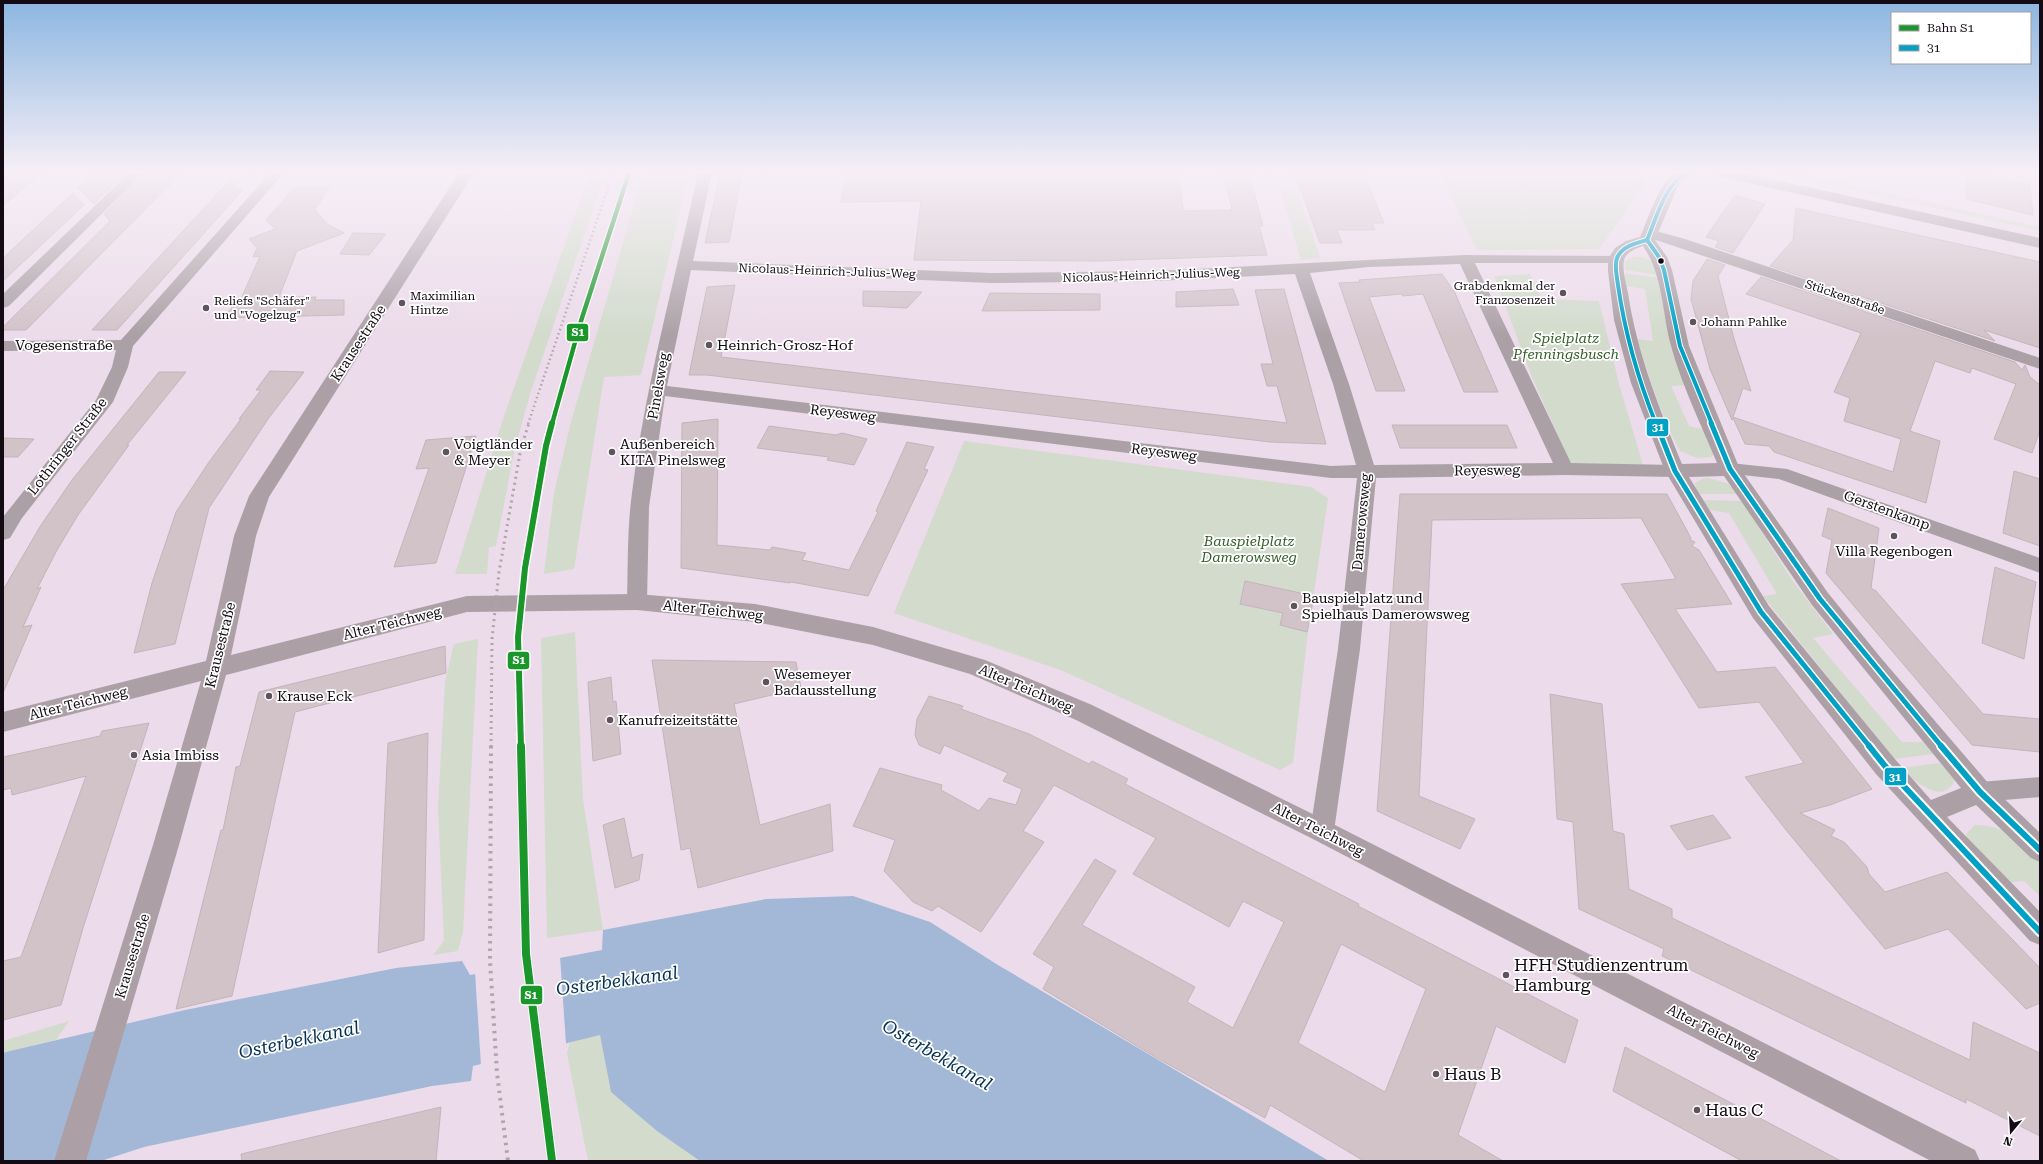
<svg xmlns="http://www.w3.org/2000/svg" width="2043" height="1164" viewBox="0 0 2043 1164" font-family="'Roboto Serif',serif">
	<style>
		.green { fill: #d2dbcc }
		.water { fill: #a2b8d6 }
		.pier { fill: #ecdbea }
		.building { fill: #d2c3c9; stroke: #c3b4ba; fill-rule: evenodd }
		.lines { fill: none; stroke-linecap: round; stroke-linejoin: round }
		.street { fill: #aba0a6; fill-rule: evenodd }
		.secondary { fill: #ac9fa6; fill-rule: evenodd }
		.rail-far2 { stroke: #b0a4ab; stroke-width: 2.5; stroke-dasharray: 1.5 3; stroke-linecap: butt }
		.rail-far1 { stroke: #b0a4ab; stroke-width: 3; stroke-dasharray: 2 4; stroke-linecap: butt }
		.rail { stroke: #b0a4ab; stroke-width: 4; stroke-dasharray: 2.5 5; stroke-linecap: butt }
		.bus-1-far2-casing { stroke: #fff; stroke-width: 6 }
		.bus-1-far1-casing { stroke: #fff; stroke-width: 8 }
		.bus-1-casing { stroke: #fff; stroke-width: 10 }
		.bus-1-far2 { stroke: #01a1c5; stroke-width: 4 }
		.bus-1-far1 { stroke: #01a1c5; stroke-width: 5 }
		.bus-1 { stroke: #01a1c5; stroke-width: 6 }
		.rail-1-far2-casing { stroke: #fff; stroke-width: 7 }
		.rail-1-far1-casing { stroke: #fff; stroke-width: 9 }
		.rail-1-casing { stroke: #fff; stroke-width: 10 }
		.rail-1-far2 { stroke: #1a962b; stroke-width: 4.5 }
		.rail-1-far1 { stroke: #1a962b; stroke-width: 6 }
		.rail-1 { stroke: #1a962b; stroke-width: 8 }
		.bus-dot { fill: #130a13; stroke: #fff; stroke-width: 1.5 }
		.poi-dot { fill: #5f535e; stroke: #fff; stroke-width: 1.5 }
		.labels { text-anchor: middle; stroke-width: 3.5; stroke-linejoin: round; paint-order: stroke }
		.far-street-label { font-size: 12px; fill: #130a13; stroke: #fff }
		.far-poi-label { font-size: 12px; fill: #130a13; stroke: #fff; text-anchor: start }
		.park-label { font-size: 14px; font-style: italic; fill: #335e27; stroke: #fff }
		.street-label { font-size: 14px; fill: #130a13; stroke: #fff }
		.poi-label { font-size: 14px; fill: #130a13; stroke: #fff; text-anchor: start }
		.near-poi-label { font-size: 17px; fill: #130a13; stroke: #fff; text-anchor: start }
		.near-water-label { font-size: 18px; font-style: italic; fill: #043154; stroke: #fff }
		.line-badge { stroke: #fff; stroke-width: 1.5 }
		.badge-label { font-size: 11px; text-anchor: middle; font-weight: bold; fill: #fff }
	</style>
	<rect width="100%" height="100%" fill="#ecdbea"/>
	<g class="green">
		<polygon points="590,173 596,173 603,180 530,394 514,452 496,546 489,547 487,574 455,574 504,416"/>
		<polygon points="651,173 689,173 641,375 604,377 574,569 544,574 554,493 571,422 642,178"/>
		<polygon points="1440,173 1611,173 1634,175 1645,180 1645,184 1599,249 1477,250"/>
		<polygon points="1773,173 1797,173 2040,227 2040,231"/>
		<polygon points="1280,189 1297,190 1320,258 1301,260"/>
		<polygon points="1633,257 1642,257 1654,262 1659,275 1625,270 1625,261"/>
		<path d="M1624,273L1660,278L1686,385L1671,386L1689,426L1706,430L1716,451L1711,457L1697,458L1680,451C1661,415 1649,378 1637,339L1653,341L1645,289L1625,286Z"/>
		<polygon points="1530,274 1542,299 1599,301 1619,384 1643,465 1570,463 1532,377 1494,276"/>
		<polygon points="964,441 1311,487 1328,498 1307,640 1293,763 1280,770 1063,671 894,613"/>
		<polygon points="1708,478 1727,483 1739,494 1697,494 1695,483 1702,479"/>
		<polygon points="1702,500 1742,501 1792,580 1833,634 1813,638 1902,742 1923,742 1934,754 1894,759 1763,596 1777,594 1729,513 1710,510"/>
		<polygon points="575,632 583,799 603,930 547,938 541,638"/>
		<polygon points="478,639 463,932 458,951 433,955 444,941 438,808 445,682 454,644"/>
		<path d="M1940,763L1955,779C1944,808 1913,780 1901,768Z"/>
		<path d="M1975,825C2009,826 2017,840 2040,862V896L2024,881L2005,883L1969,846L1966,834Z"/>
		<polygon points="69,1021 56,1040 3,1053 3,1041"/>
		<polygon points="600,1035 611,1092 698,1159 697,1161 588,1161 567,1053 570,1041"/>
	</g>
	<polygon class="water" points="853,896 930,922 998,965 1329,1161 700,1161 657,1131 611,1092 600,1035 473,1066 471,1081 432,1086 144,1147 101,1161 3,1161 3,1053 10,1051 185,1010 396,968 462,961 470,975 602,950 603,930 766,899"/>
	<polygon class="pier" points="560,956 566,1044 481,1066 475,972"/>
	<g class="building">
		<polygon points="9,173 41,173 3,206 3,179"/>
		<polygon points="94,173 126,173 94,204 78,188"/>
		<polygon points="144,173 181,173 26,330 3,330 3,327 110,221 104,214"/>
		<polygon points="720,173 742,173 729,242 705,243"/>
		<polygon points="846,173 1177,173 1184,211 1232,210 1223,173 1249,173 1263,226 1259,226 1267,255 1099,261 914,260 921,201 841,202"/>
		<polygon points="1363,173 1384,223 1372,223 1375,230 1337,230 1342,243 1320,243 1295,174"/>
		<polygon points="1966,173 1974,173 2030,185 2033,215 1966,199"/>
		<polygon points="230,180 242,191 117,330 92,330"/>
		<polygon points="329,187 315,210 327,224 344,233 297,251 279,297 316,297 315,300 344,300 344,315 224,318 238,299 241,299 260,256 253,257 257,248 249,239 275,229 266,220 294,188"/>
		<polygon points="73,193 84,205 3,281 3,258"/>
		<polygon points="1735,195 1765,204 1733,253 1715,247 1719,241 1706,237"/>
		<polygon points="1796,208 2040,262 2040,348 1984,330 1995,341 1770,266 1793,240"/>
		<polygon points="353,233 359,233 386,234 369,255 340,254"/>
		<polygon points="1707,259 1725,265 1718,276 1734,339 1751,391 1743,388 1733,417 1893,472 1901,439 1844,421 1850,398 1834,392 1861,333 1746,294 1761,277 2015,362 2022,370 2025,365 2030,377 2040,385 2040,430 2032,453 1994,439 2016,384 1972,368 1970,373 1935,361 1910,431 1940,441 1926,503 1774,452 1769,446 1745,444 1733,418 1732,420 1710,369 1691,299 1693,281"/>
		<polygon points="1442,274 1455,293 1498,392 1464,392 1423,294 1403,296 1401,294 1369,297 1405,391 1376,391 1339,283 1360,282 1359,280"/>
		<polygon points="735,285 721,357 1287,423 1277,386 1267,386 1261,364 1273,364 1255,290 1284,289 1326,444 1270,442 798,386 707,375 689,375 707,287"/>
		<polygon points="1233,289 1239,305 1176,307 1176,292"/>
		<polygon points="863,291 922,292 907,308 863,306"/>
		<polygon points="990,293 1100,294 1100,310 982,311"/>
		<polygon points="270,371 304,372 268,419 209,508 175,644 134,653 152,583 176,512 209,462 241,419 239,419 261,390 256,390"/>
		<polygon points="159,372 186,372 127,445 129,445 78,515 57,550 37,589 41,587 23,627 32,625 3,693 3,590 41,525 72,480"/>
		<polygon points="718,419 717,545 770,550 772,547 806,553 802,560 849,570 878,512 876,511 907,442 934,447 924,469 928,470 868,596 791,582 790,583 681,568 682,423"/>
		<polygon points="1392,425 1507,425 1517,448 1400,448"/>
		<polygon points="769,426 836,435 842,433 867,439 854,465 827,460 829,457 757,448"/>
		<polygon points="476,436 436,563 394,567 429,468 416,469 426,440"/>
		<polygon points="3,438 34,439 18,457 3,457"/>
		<polygon points="2014,471 2040,479 2040,546 2003,533"/>
		<polygon points="1400,494 1667,494 1691,538 1690,540 1695,542 1692,546 1699,550 1732,604 1675,609 1717,672 1775,667 1872,789 1830,805 1800,813 1835,830 1831,836 1844,842 1867,867 1869,874 1885,892 1947,872 2040,968 2040,1003 2026,1009 1948,929 1885,949 1786,830 1745,777 1804,763 1759,702 1699,708 1621,584 1676,579 1641,518 1432,520 1419,796 1475,819 1460,849 1377,811"/>
		<polygon points="1828,508 1879,528 1871,588 1876,591 1983,714 2040,719 2040,752 1972,745 1826,573 1832,540 1822,536"/>
		<polygon points="1995,567 2036,582 2024,659 1982,643"/>
		<polygon points="1245,581 1314,596 1307,632 1280,625 1283,613 1240,604"/>
		<polygon points="445,646 446,673 295,712 232,996 176,1009 221,830 223,830 236,767 240,766 259,692"/>
		<polygon points="652,660 796,662 801,688 734,704 760,825 830,804 833,851 698,888 690,848 681,850"/>
		<polygon points="611,677 613,702 616,701 621,754 593,761 588,682"/>
		<polygon points="1550,694 1602,704 1613,831 1624,834 1629,889 1672,909 1672,918 1970,1060 1973,1022 2040,1053 2040,1136 1966,1099 1966,1103 1662,956 1664,949 1579,909 1573,822 1557,819"/>
		<path d="M929,696L963,706L961,709L1029,734L1089,764L1092,761L1128,779L1125,784L1359,904L1358,906L1578,1020L1565,1063L1496,1026L1458,1135L1503,1161H1364L1270,1105L1265,1118L1157,1058L1043,989L1054,967L1033,954L1095,859L1116,871L1082,925L1195,987L1187,1002L1233,1028L1284,922L1243,901L1229,927L1133,874L1156,838L1054,785L1023,831L1044,842L981,932L938,906L932,911L913,902L884,871L895,840L853,826L880,768L942,785L941,790L979,811L989,798L1016,805L1022,789L1003,781L1008,773L944,745L940,754L919,745L915,735L917,719ZM1341,944L1426,989L1385,1092L1298,1043Z"/>
		<polygon points="149,723 83,928 61,1005 3,1020 3,961 21,957 86,776 12,795 11,788 3,790 3,757 100,736 102,731"/>
		<polygon points="428,733 424,940 378,953 388,743"/>
		<polygon points="1713,815 1731,838 1687,850 1670,826"/>
		<polygon points="624,818 632,858 643,854 639,880 615,888 603,825"/>
		<polygon points="1625,1047 1841,1161 1742,1161 1613,1091"/>
		<polygon points="441,1107 436,1161 242,1161 241,1154"/>
	</g>
	<g class="lines">
		<g class="street">
			<polygon points="129,173 143,173 9,306 3,308 3,294"/>
			<polygon points="270,173 284,173 133,346 128,367 113,402 22,518 10,538 3,540 3,517 96,400 112,367 116,350 3,351 3,341 121,340"/>
			<path d="M698,173H712L693,261L991,273L1155,271L1465,255L1621,256L1623,259L1621,262L1616,263H1475L1571,463L1675,465L1681,467L1684,471L1681,475L1675,477L1565,475L1376,478L1360,649L1334,831L1330,839L1322,842L1314,839L1310,831L1338,649L1357,478H1331L665,396L649,507L647,602L644,607L637,610L630,607L627,602C628,566 627,529 632,493C645,385 675,280 698,173ZM1460,264L1553,463L1374,465L1349,384L1310,273L1369,267ZM691,270L991,283L1155,281L1295,274L1333,384L1356,465L1331,466L667,386Z"/>
			<polygon points="1649,229 1685,239 2040,358 2040,369 1644,236 1642,233 1644,230"/>
			<polygon points="1730,463 1787,469 2040,558 2040,573 1779,479 1724,473 1721,469 1724,465"/>
			<polygon points="2040,777 2040,797 1980,802 1972,799 1968,792 1972,785 1980,782"/>
		</g>
		<g class="secondary">
			<polygon points="459,173 474,173 269,497 256,536 231,655 467,596 637,594 755,604 873,627 985,660 1092,705 1331,823 1975,1150 1980,1161 1931,1161 1313,839 1074,719 970,674 873,645 755,622 637,610 467,612 226,675 179,845 86,1161 54,1161 153,845 201,681 3,732 3,712 206,661 234,536 249,496"/>
			<path d="M1675,173H1694L1681,182L1677,188L1655,240L1667,257L1672,270L1689,346L1739,467L1828,593L1881,658L1989,784L2040,833V862L2031,858L1976,805L1947,817L2040,912V945L2030,941L1876,774L1753,618L1665,471L1631,383L1614,320L1608,271V259L1615,248L1626,241L1640,237C1648,220 1659,182 1675,173ZM1643,246C1663,275 1662,312 1671,346C1682,386 1701,424 1717,463L1682,464C1659,408 1637,353 1628,293C1626,283 1622,270 1624,260C1626,252 1637,248 1643,246ZM1724,476L1812,605L1961,788L1931,800L1894,758L1769,606L1689,477Z"/>
			<polygon points="1715,173 1744,173 2040,238 2040,248 1722,177 1717,176"/>
		</g>
		<polyline class="rail-far2" points="528,424 613,173"/>
		<polyline class="rail-far1" points="491,747 492,639 499,572 521,448 529,423"/>
		<polyline class="rail" points="491,746 490,961 497,1073 508,1161"/>
		<g class="bus-1-far2-casing">
			<g id="bus-1-far2">
				<path d="M1647,240C1636,243 1622,246 1617,258C1614,266 1617,277 1618,285C1625,334 1638,379 1656,424"/>
				<polyline points="1647,240 1659,257 1664,270 1680,346 1712,424"/>
				<path d="M1647,240C1657,217 1664,186 1686,173"/>
			</g>
		</g>
		<g class="bus-1-far1-casing">
			<g id="bus-1-far1">
				<polyline points="1656,423 1675,471 1761,612 1870,747"/>
				<polyline points="1711,423 1730,469 1820,599 1942,747"/>
			</g>
		</g>
		<g class="bus-1-casing">
			<g id="bus-1">
				<polyline points="1869,746 1885,766 2040,932"/>
				<polyline points="1941,746 1980,792 2040,850"/>
			</g>
		</g>
		<use href="#bus-1-far2" class="bus-1-far2"/>
		<use href="#bus-1-far1" class="bus-1-far1"/>
		<use href="#bus-1" class="bus-1"/>
		<g class="rail-1-far2-casing">
			<polyline id="rail-1-far2" points="552,424 581,321 629,173"/>
		</g>
		<g class="rail-1-far1-casing">
			<polyline id="rail-1-far1" points="521,747 518,637 525,568 546,446 552,423"/>
		</g>
		<g class="rail-1-casing">
			<polyline id="rail-1" points="521,746 526,954 552,1161"/>
		</g>
		<use href="#rail-1-far2" class="rail-1-far2"/>
		<use href="#rail-1-far1" class="rail-1-far1"/>
		<use href="#rail-1" class="rail-1"/>
	</g>
	<linearGradient id="sky" x2="0" y2="1"><stop stop-color="#8cb6e1"/><stop offset="0.51" stop-color="#f6eff6"/><stop offset="1" stop-color="#f6eff6" stop-opacity="0"/></linearGradient>
	<rect width="2043" height="336" fill="url(#sky)"/>
	<circle class="bus-dot" cx="1661" cy="261" r="3.5"/>
	<g class="poi-dot">
		<circle cx="1563" cy="293" r="4"/>
		<circle cx="402" cy="303" r="4"/>
		<circle cx="206" cy="308" r="4"/>
		<circle cx="1693" cy="322" r="4"/>
		<circle cx="709" cy="345" r="4"/>
		<circle cx="446" cy="452" r="4"/>
		<circle cx="612" cy="452" r="4"/>
		<circle cx="1894" cy="536" r="4"/>
		<circle cx="1294" cy="606" r="4"/>
		<circle cx="766" cy="682" r="4"/>
		<circle cx="269" cy="696" r="4"/>
		<circle cx="610" cy="720" r="4"/>
		<circle cx="134" cy="755" r="4"/>
		<circle cx="1506" cy="975" r="4"/>
		<circle cx="1436" cy="1074" r="4"/>
		<circle cx="1697" cy="1110" r="4"/>
	</g>
	<g class="labels">
		<g class="far-street-label">
			<text transform="translate(827 271) rotate(2)" y="4">Nicolaus-Heinrich-Julius-Weg</text>
			<text transform="translate(1151 275) rotate(-2)" y="4">Nicolaus-Heinrich-Julius-Weg</text>
			<text transform="translate(1845 297) rotate(19)" y="4">Stückenstraße</text>
		</g>
		<g class="far-poi-label">
			<text x="1555" y="290" text-anchor="end">Grabdenkmal der<tspan x="1555" dy="14">Franzosenzeit</tspan></text>
			<text x="410" y="300">Maximilian<tspan x="410" dy="14">Hintze</tspan></text>
			<text x="214" y="305">Reliefs "Schäfer"<tspan x="214" dy="14">und "Vogelzug"</tspan></text>
			<text x="1701" y="326">Johann Pahlke</text>
		</g>
		<g class="park-label">
			<text x="1566" y="343">Spielplatz<tspan x="1566" dy="16">Pfenningsbusch</tspan></text>
			<text x="1249" y="546">Bauspielplatz<tspan x="1249" dy="16">Damerowsweg</tspan></text>
		</g>
		<g class="street-label">
			<text transform="translate(358 343) rotate(-57)" y="5">Krausestraße</text>
			<text x="64" y="350">Vogesenstraße</text>
			<text transform="translate(658 386) rotate(-80)" y="5">Pinelsweg</text>
			<text transform="translate(843 413) rotate(7)" y="5">Reyesweg</text>
			<text transform="translate(67 446) rotate(-52)" y="5">Lothringer Straße</text>
			<text transform="translate(1164 452) rotate(7)" y="5">Reyesweg</text>
			<text transform="translate(1487 470) rotate(-1)" y="5">Reyesweg</text>
			<text transform="translate(1887 510) rotate(20)" y="5">Gerstenkamp</text>
			<text transform="translate(1361 522) rotate(-85)" y="5">Damerowsweg</text>
			<text transform="translate(713 610) rotate(6)" y="5">Alter Teichweg</text>
			<text transform="translate(392 623) rotate(-14)" y="5">Alter Teichweg</text>
			<text transform="translate(220 645) rotate(-76)" y="5">Krausestraße</text>
			<text transform="translate(1026 688) rotate(23)" y="5">Alter Teichweg</text>
			<text transform="translate(78 703) rotate(-14)" y="5">Alter Teichweg</text>
			<text transform="translate(1318 829) rotate(27)" y="5">Alter Teichweg</text>
			<text transform="translate(132 956) rotate(-73)" y="5">Krausestraße</text>
			<text transform="translate(1713 1031) rotate(27)" y="5">Alter Teichweg</text>
		</g>
		<g class="poi-label">
			<text x="717" y="350">Heinrich-Grosz-Hof</text>
			<text x="454" y="449">Voigtländer<tspan x="454" dy="16">&amp; Meyer</tspan></text>
			<text x="620" y="449">Außenbereich<tspan x="620" dy="16">KITA Pinelsweg</tspan></text>
			<text x="1894" y="556" text-anchor="middle">Villa Regenbogen</text>
			<text x="1302" y="603">Bauspielplatz und<tspan x="1302" dy="16">Spielhaus Damerowsweg</tspan></text>
			<text x="774" y="679">Wesemeyer<tspan x="774" dy="16">Badausstellung</tspan></text>
			<text x="277" y="701">Krause Eck</text>
			<text x="618" y="725">Kanufreizeitstätte</text>
			<text x="142" y="760">Asia Imbiss</text>
		</g>
		<g class="near-poi-label">
			<text x="1514" y="971">HFH Studienzentrum<tspan x="1514" dy="20">Hamburg</tspan></text>
			<text x="1444" y="1080">Haus B</text>
			<text x="1705" y="1116">Haus C</text>
		</g>
		<g class="near-water-label">
			<text transform="translate(617 981) rotate(-8)" y="6">Osterbekkanal</text>
			<text transform="translate(299 1040) rotate(-12)" y="6">Osterbekkanal</text>
			<text transform="translate(937 1055) rotate(30)" y="6">Osterbekkanal</text>
		</g>
	</g>
	<g class="line-badge">
		<rect x="566" y="323" width="23" height="19" rx="4" fill="#1a962b"/>
		<rect x="1646" y="418" width="23" height="19" rx="4" fill="#01a1c5"/>
		<rect x="507" y="651" width="23" height="19" rx="4" fill="#1a962b"/>
		<rect x="1884" y="767" width="23" height="19" rx="4" fill="#01a1c5"/>
		<rect x="520" y="985" width="23" height="20" rx="4" fill="#1a962b"/>
	</g>
	<g class="badge-label">
		<text x="578" y="336">S1</text>
		<text x="1658" y="431">31</text>
		<text x="519" y="664">S1</text>
		<text x="1895" y="781">31</text>
		<text x="531" y="999">S1</text>
	</g>
	<rect width="2043" height="1164" fill="none" stroke="#130a13" stroke-width="8"/>
	<rect x="1891" y="12" width="140" height="52" fill="#ffffff" stroke="#a19da1"/>
	<rect x="1899" y="25" width="20" height="6" fill="#1a962b" stroke="#a19da1"/>
	<text x="1927" y="32" font-size="12" fill="#130a13">Bahn S1</text>
	<rect x="1899" y="45" width="20" height="6" fill="#01a1c5" stroke="#a19da1"/>
	<text x="1927" y="52" font-size="12" fill="#130a13">31</text>
	<g transform="translate(2011 1132) rotate(198)" stroke="#ffffff" stroke-width="3" paint-order="stroke">
	<path d="M0-3L7 15L0 10L-7 15Z" fill="#130a13"/>
	<text y="-6" font-size="11" font-weight="bold" text-anchor="middle" fill="#130a13">N</text>
	</g>
</svg>
